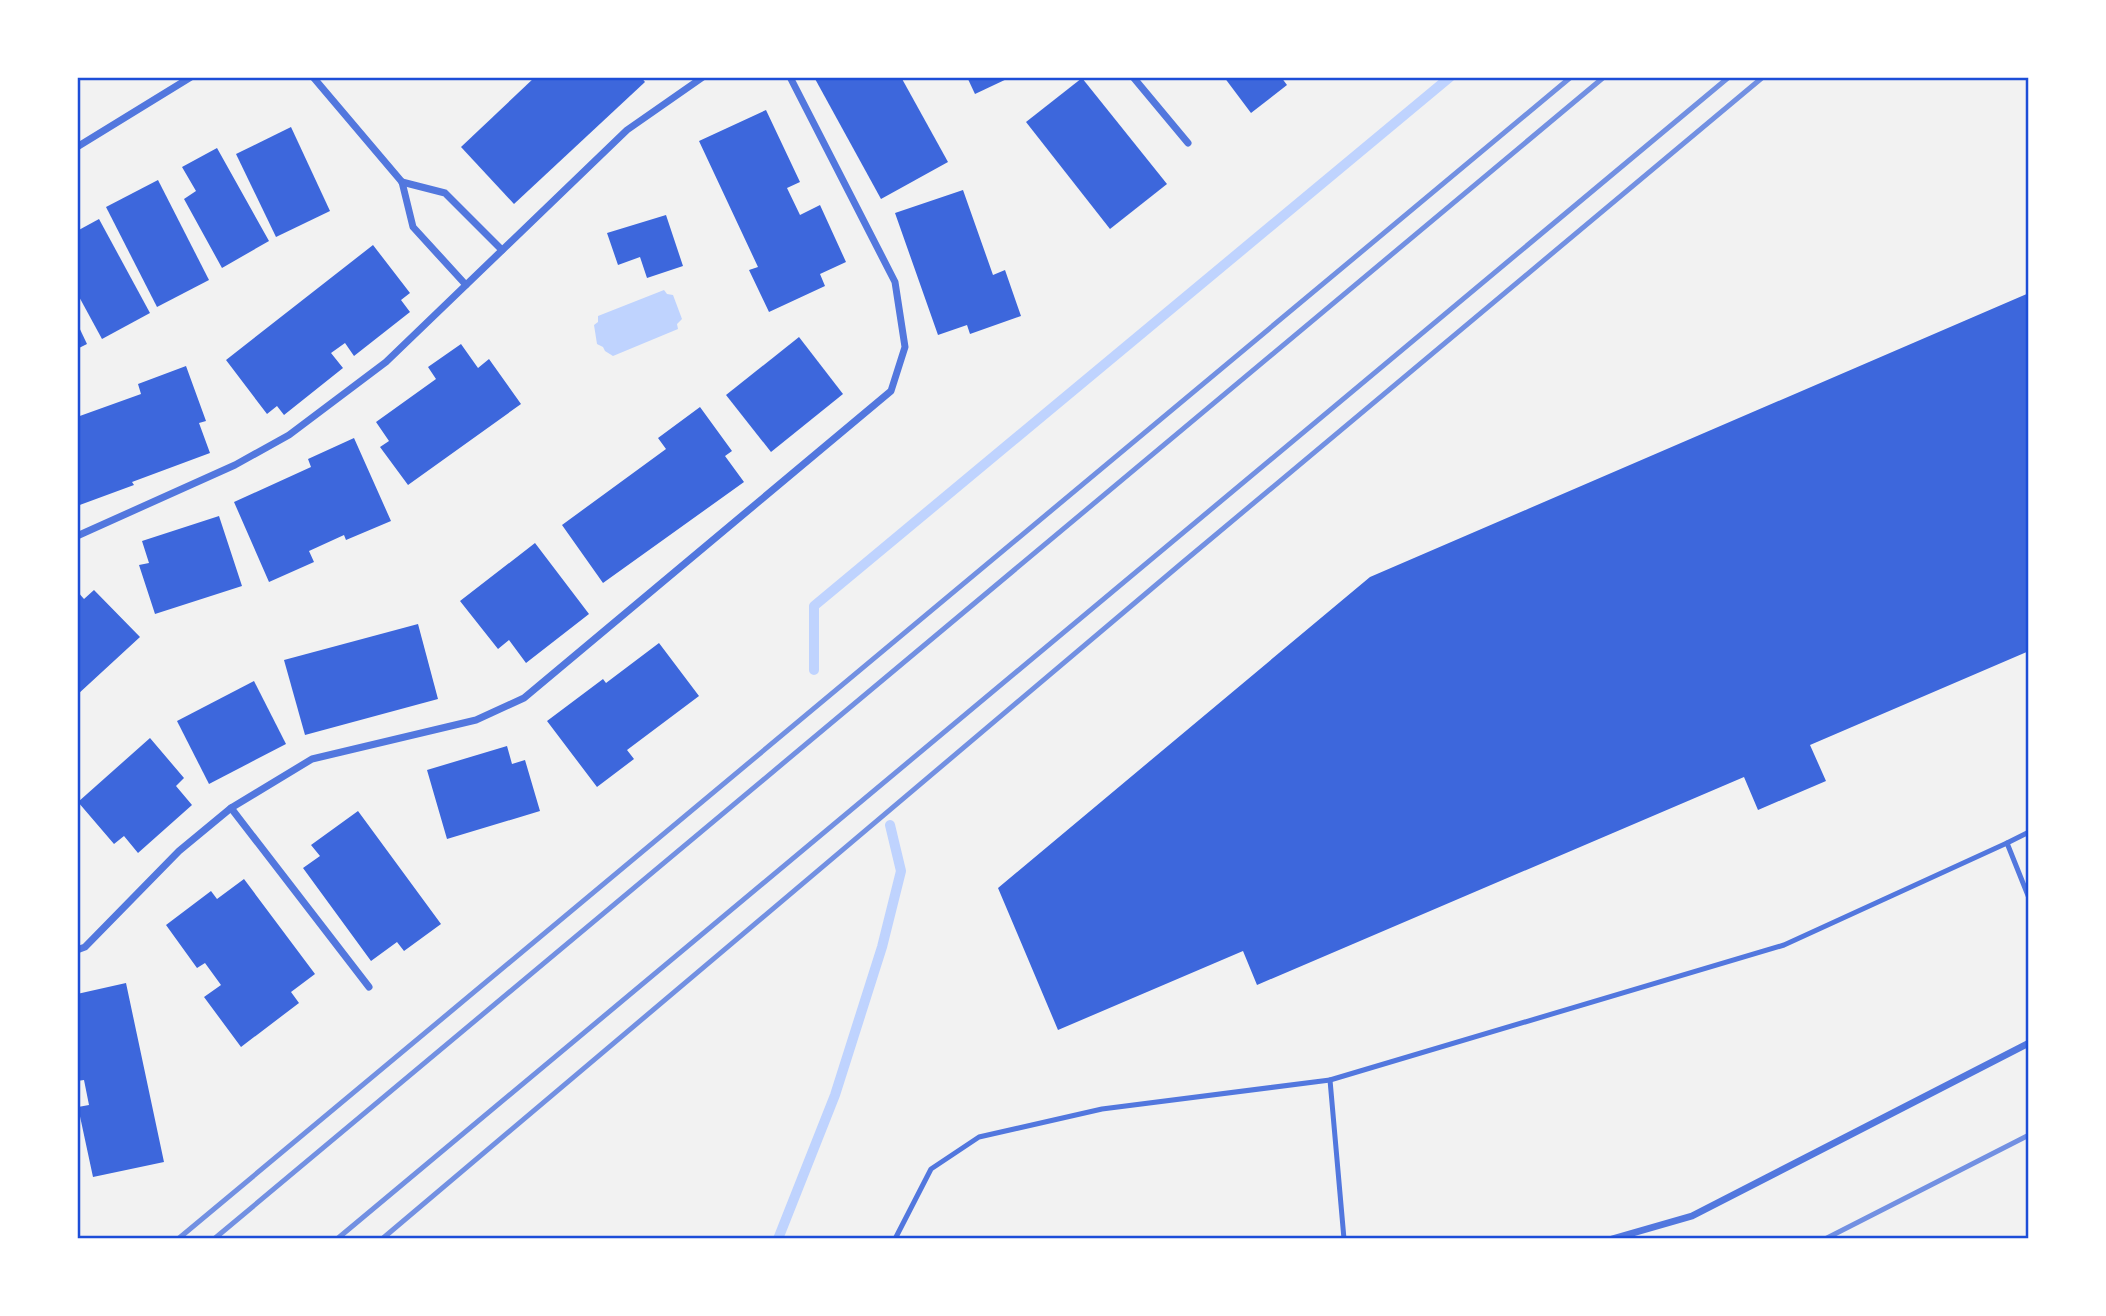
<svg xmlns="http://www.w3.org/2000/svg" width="2106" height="1316" viewBox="0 0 2106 1316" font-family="'Golos Text',sans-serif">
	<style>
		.water { fill: #bfd3fe }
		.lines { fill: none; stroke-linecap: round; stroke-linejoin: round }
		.stream { stroke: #bfd3fe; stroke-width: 10 }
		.building { fill: #3d67dc }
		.service { stroke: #5277de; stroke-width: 5 }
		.minor { stroke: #5277de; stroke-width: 7 }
		.rail { stroke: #7290e2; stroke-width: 5 }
		.neatline { fill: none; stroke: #1d4ed8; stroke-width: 2.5 }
	</style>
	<rect width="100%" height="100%" fill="#f2f2f2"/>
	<polygon class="water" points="664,290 667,294 673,295 682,319 677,324 678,329 613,356 605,351 603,347 597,344 594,325 598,322 598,316"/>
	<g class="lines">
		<g class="stream">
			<polyline points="814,670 814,606 1450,77"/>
			<polyline points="778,1239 835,1095 882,947 901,871 890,825"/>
		</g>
	</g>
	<g class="building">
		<polygon points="535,77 641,77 645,82 514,204 461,147"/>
		<polygon points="814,77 901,77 948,162 881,199"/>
		<polygon points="967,77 1011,77 975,94"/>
		<polygon points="1224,77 1281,77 1287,85 1251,113"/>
		<polygon points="1082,78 1167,184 1110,229 1026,122"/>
		<polygon points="766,110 800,182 787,188 800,215 820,205 846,262 820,274 825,286 769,312 749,270 758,267 699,141"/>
		<polygon points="291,127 330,211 276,237 236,154"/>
		<polygon points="217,148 269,241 222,268 184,199 196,191 182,167"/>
		<polygon points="158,180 209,280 157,307 106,207"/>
		<polygon points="963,190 993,275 1005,270 1021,316 970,334 967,325 938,335 895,213"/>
		<polygon points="666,215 683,266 647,278 640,257 618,265 607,233"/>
		<polygon points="99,219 150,313 102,339 77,293 77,231"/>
		<polygon points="373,245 410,293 401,300 410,312 354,356 345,343 331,353 343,368 284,415 277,406 267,414 226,360"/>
		<polygon points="2029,293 2029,651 1810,745 1826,781 1758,810 1744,777 1257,985 1243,951 1058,1030 998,888 1370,577"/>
		<polygon points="77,323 87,344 77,349"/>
		<polygon points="799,337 843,394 771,452 726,395"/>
		<polygon points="461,344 478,368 489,359 521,404 408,485 380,447 389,441 376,422 436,379 428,367"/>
		<polygon points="186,366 206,421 199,423 210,453 132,482 134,485 77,506 77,417 141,394 138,384"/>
		<polygon points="700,407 732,451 725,456 744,482 603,583 562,525 666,449 658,438"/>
		<polygon points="354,438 391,521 346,540 344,535 309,551 314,562 269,582 234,502 311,467 308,459"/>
		<polygon points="219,516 242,586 155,614 139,565 149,563 142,541"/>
		<polygon points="535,543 589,614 526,663 509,640 498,649 460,601"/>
		<polygon points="94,590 140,637 77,695 77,591 84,599"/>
		<polygon points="418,624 438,699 305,735 284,660"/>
		<polygon points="659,643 699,696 627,750 634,759 597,787 547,721 603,679 606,683"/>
		<polygon points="254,681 286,744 209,784 177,721"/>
		<polygon points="150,738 184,778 176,786 192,805 138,853 124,836 114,844 78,802"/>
		<polygon points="507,746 512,764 525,760 540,811 447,839 427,770"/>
		<polygon points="358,811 441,924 404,951 397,942 371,961 303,868 320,856 311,845"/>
		<polygon points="244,879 315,974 291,992 299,1003 241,1047 204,997 221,985 205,963 197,968 166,925 211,891 217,899"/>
		<polygon points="126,983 164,1162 93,1177 78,1107 89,1105 84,1080 77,1081 77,994"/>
	</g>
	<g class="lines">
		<g class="service">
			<polyline points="2007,843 2029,832"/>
			<polyline points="895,1239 931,1169 979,1137 1102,1109 1330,1080"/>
			<polyline points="1344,1239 1330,1080 1784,945 2007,843 2029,898"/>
		</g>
		<g class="minor">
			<polyline points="313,77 402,182 413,227 466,285"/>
			<polyline points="1133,77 1188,143"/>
			<polyline points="77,147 191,77"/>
			<polyline points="402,182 445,193 502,250"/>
			<polyline points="77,536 235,465 289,435 386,362 627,130 703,77"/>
			<polyline points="231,808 369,987"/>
			<polyline points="77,950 85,947 179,851 231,808 312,759 476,720 524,698 891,391 905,347 895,282 790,77"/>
			<polyline points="1612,1239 1692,1216 2029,1043"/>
		</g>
		<g class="rail">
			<polyline points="178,1239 1571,77"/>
			<polyline points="214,1239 1604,77"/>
			<polyline points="337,1239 1729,77"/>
			<polyline points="382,1239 1182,563 1763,77"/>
			<polyline points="1825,1239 2029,1135"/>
		</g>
	</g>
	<rect width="2106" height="1316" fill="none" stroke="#ffffff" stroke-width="158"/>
	<rect x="79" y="79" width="1948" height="1158" class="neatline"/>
</svg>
